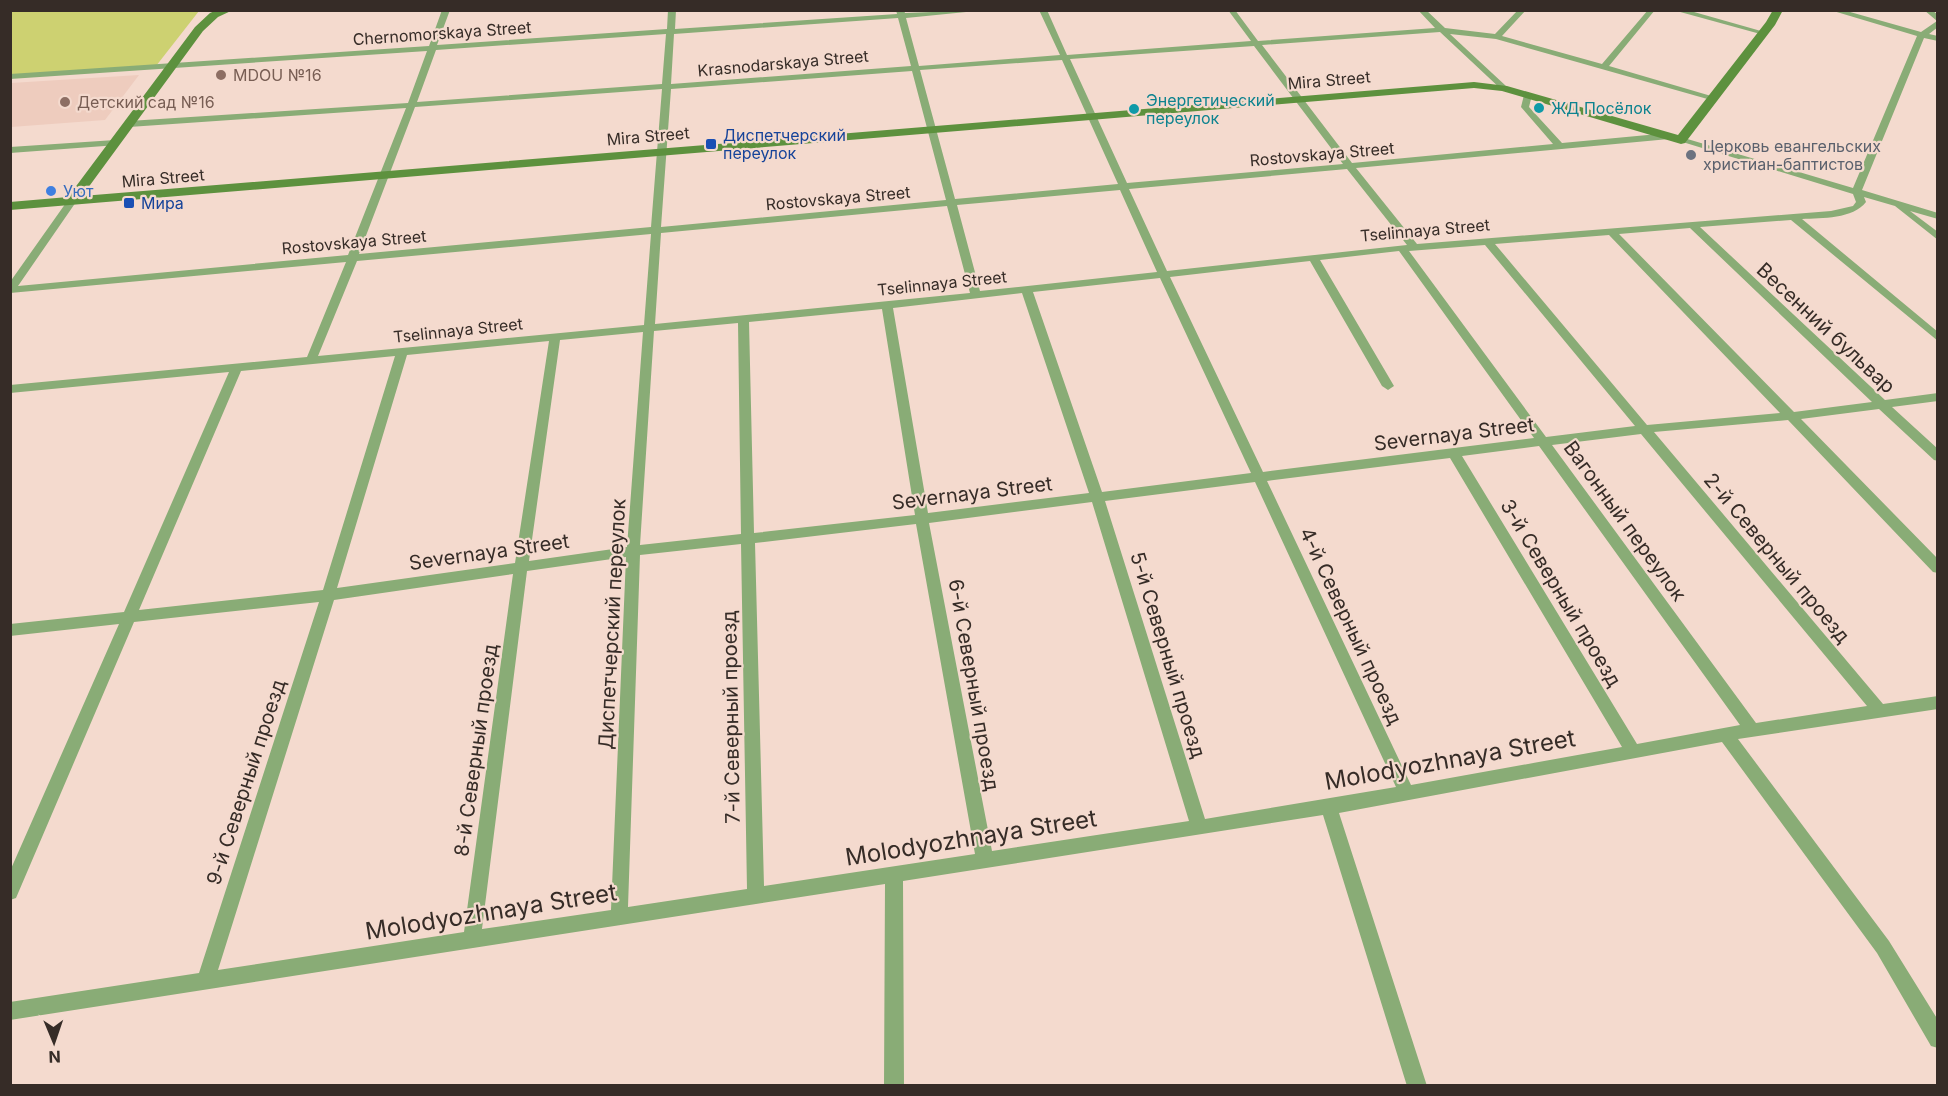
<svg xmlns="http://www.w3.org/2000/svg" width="1948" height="1096" viewBox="0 0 1948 1096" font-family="Inter,sans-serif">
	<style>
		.built { fill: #eeccbe }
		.green { fill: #cdd171 }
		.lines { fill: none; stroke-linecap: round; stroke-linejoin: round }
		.street { fill: #89ac76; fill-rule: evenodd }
		.secondary { fill: #5d913e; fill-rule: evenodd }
		.education-dot { fill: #8d6e63; stroke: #f4dace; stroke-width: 2 }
		.culture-dot { fill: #0f9aa8; stroke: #f4dace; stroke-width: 2 }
		.transit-dot { fill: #1a4fb4; stroke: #f4dace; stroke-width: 2 }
		.worship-dot { fill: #6b7280; stroke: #f4dace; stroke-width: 2 }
		.shop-dot { fill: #3f7fe0; stroke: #f4dace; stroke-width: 2 }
		.labels { text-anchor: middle; stroke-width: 4.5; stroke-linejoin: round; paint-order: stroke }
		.far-street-label { font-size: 16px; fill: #362c27; stroke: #f4dace }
		.far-education-label { font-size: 16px; fill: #785e54; stroke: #f4dace; text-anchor: start }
		.far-culture-label { font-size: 16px; fill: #0d838f; stroke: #f4dace; text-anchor: start }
		.far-transit-label { font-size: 16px; fill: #164399; stroke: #f4dace; text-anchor: start }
		.far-worship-label { font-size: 16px; fill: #5b616d; stroke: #f4dace; text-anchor: start }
		.far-shop-label { font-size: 16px; fill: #366cbe; stroke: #f4dace; text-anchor: start }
		.street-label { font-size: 20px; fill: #362c27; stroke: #f4dace }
		.near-street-label { font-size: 24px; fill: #362c27; stroke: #f4dace }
	</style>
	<rect width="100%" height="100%" fill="#f4dace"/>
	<polygon class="built" points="139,75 105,120 11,127 11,83"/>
	<polygon class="green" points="11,11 199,11 156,66 11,76"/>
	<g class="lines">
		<g class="street">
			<path d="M442,10H450L437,45L667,29L668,10H676L675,29L897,14L896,10H904L905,13L986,10L906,18L919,66L1060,55L1039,10H1047L1067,55L1251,41L1228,10H1235L1258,41L1435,28L1418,10H1426L1445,28L1495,34L1518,10H1526L1502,36L1602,64L1648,10H1655L1609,66L1718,98L1711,100L1496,39L1450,34L1506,86L1507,88L1503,91L1440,32L1262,45L1352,163L1553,144L1521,107L1524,95L1528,92L1532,95L1529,107L1562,143L1669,133L1673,136L1669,139L1356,168L1417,244L1831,211L1853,206L1856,202L1853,194L1676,140L1684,138L1853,188L1917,36L1830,10H1843L1921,32L1937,21L1924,10H1932L1938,15V27L1929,34L1938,36V41L1924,38L1862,190L1938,213V219L1910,211L1938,232V240L1895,206L1864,197L1866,202C1853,219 1822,218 1802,219L1938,332V341L1791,220L1700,227L1885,400L1938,393V401L1892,407L1938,449V461L1934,460L1879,409L1801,419L1938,559V573L1933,572L1788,420L1654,432L1883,704L1938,696V709L1738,739L1889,941L1938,1020V1048L1931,1046L1877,953L1722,742L1339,813L1427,1086H1407L1323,815L903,881L904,1086H884L885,884L10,1020V1002L199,973L319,602L134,622L16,898L10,900V871L119,624L10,636V624L124,612L229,372L10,393V385L307,357L346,262L10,293V282L68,200L71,199L76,202L18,286L348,255L406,108L129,127L125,124L129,121L408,103L427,51L10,79V74L429,46ZM898,18L911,66L671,84L674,34ZM666,34L662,84L417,102L436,50ZM1254,46L1343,164L1127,183L1070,59ZM1062,60L1118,184L955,199L920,70ZM912,71L946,200L661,227L671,89ZM662,89L651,227L359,254L415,107ZM1347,169L1407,245L1167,271L1129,189ZM1120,190L1157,272L980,291L957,205ZM947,206L970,293L655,324L661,233ZM1690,228L1872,402L1794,412L1619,234ZM651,234L644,325L318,356L357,261ZM1609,235L1780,413L1647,425L1495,244ZM1485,245L1635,426L1546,437L1409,251ZM1399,251L1534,438L1263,472L1170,277L1310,261L1382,386L1388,390L1394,386L1320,260ZM1160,278L1251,473L1102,492L1033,292ZM1022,293L1089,493L928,513L893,308ZM882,309L915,515L754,533L749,322ZM738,323L741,534L640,545L654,331ZM643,332L627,547L529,561L560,340ZM549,341L515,563L337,588L407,355ZM395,356L323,590L139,610L241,371ZM1641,434L1867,706L1756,723L1552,445ZM1539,446L1740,725L1637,744L1462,456ZM1450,458L1622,747L1411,785L1267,481ZM1255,482L1396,787L1205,819L1105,501ZM1092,502L1189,821L992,851L929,523ZM916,524L975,854L764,886L755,543ZM741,544L747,889L628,907L640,555ZM626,557L611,910L482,929L527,571ZM513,574L464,932L218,970L334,600Z"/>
			<polygon points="1673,10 1687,10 1768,33 1764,35"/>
			<polygon points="115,140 118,141 118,145 10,153 10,147"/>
		</g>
		<polygon class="secondary" points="217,10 233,10 218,17 203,31 82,196 1474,82 1507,86 1678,135 1766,22 1773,10 1783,10 1775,25 1685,143 1681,144 1502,91 1474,88 10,210 10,202 68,197 195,27 210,13"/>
	</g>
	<g class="education-dot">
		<circle cx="221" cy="75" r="6"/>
		<circle cx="65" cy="102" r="6"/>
	</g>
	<g class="culture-dot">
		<circle cx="1539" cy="108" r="6"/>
		<circle cx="1134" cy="109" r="6"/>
	</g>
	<g class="transit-dot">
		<rect x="705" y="138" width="12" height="12" rx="3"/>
		<rect x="123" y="197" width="12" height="12" rx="3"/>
	</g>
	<circle class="worship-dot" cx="1691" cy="155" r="6"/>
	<circle class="shop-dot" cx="51" cy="191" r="6"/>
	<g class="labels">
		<g class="far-street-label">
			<text transform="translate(442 33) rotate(-4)" y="6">Chernomorskaya Street</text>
			<text transform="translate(783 63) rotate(-5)" y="6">Krasnodarskaya Street</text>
			<text transform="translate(1329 80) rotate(-5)" y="6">Mira Street</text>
			<text transform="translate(648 136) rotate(-5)" y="6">Mira Street</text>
			<text transform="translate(1322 154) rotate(-5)" y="6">Rostovskaya Street</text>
			<text transform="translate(163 178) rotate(-5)" y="6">Mira Street</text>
			<text transform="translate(838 198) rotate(-5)" y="6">Rostovskaya Street</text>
			<text transform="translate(1425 230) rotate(-5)" y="6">Tselinnaya Street</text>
			<text transform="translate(354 242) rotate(-5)" y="6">Rostovskaya Street</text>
			<text transform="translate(942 283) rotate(-6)" y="6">Tselinnaya Street</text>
			<text transform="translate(458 330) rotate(-6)" y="6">Tselinnaya Street</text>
		</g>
		<g class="far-education-label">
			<text x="233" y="81">MDOU №16</text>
			<text x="77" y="108">Детский сад №16</text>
		</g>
		<g class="far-culture-label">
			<text x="1146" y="106">Энергетический<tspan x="1146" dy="18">переулок</tspan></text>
			<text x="1551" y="114">ЖД Посёлок</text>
		</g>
		<g class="far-transit-label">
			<text x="723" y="141">Диспетчерский<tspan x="723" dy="18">переулок</tspan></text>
			<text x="141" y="209">Мира</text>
		</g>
		<g class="far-worship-label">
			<text x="1703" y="152">Церковь евангельских<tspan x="1703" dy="18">христиан-баптистов</tspan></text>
		</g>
		<g class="far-shop-label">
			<text x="63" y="197">Уют</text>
		</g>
		<g class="street-label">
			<text transform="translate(1826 328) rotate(43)" y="7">Весенний бульвар</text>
			<text transform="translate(1454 434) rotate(-7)" y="7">Severnaya Street</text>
			<text transform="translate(972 493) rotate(-7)" y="7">Severnaya Street</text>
			<text transform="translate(1625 521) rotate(54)" y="7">Вагонный переулок</text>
			<text transform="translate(489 552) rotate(-8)" y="7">Severnaya Street</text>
			<text transform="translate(1777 558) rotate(50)" y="7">2-й Северный проезд</text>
			<text transform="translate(1561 593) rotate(59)" y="7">3-й Северный проезд</text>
			<text transform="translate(612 624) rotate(-87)" y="7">Диспетчерский переулок</text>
			<text transform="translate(1351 626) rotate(65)" y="7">4-й Северный проезд</text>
			<text transform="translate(1168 655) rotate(73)" y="7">5-й Северный проезд</text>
			<text transform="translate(974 685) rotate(80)" y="7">6-й Северный проезд</text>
			<text transform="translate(731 717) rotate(-91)" y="7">7-й Северный проезд</text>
			<text transform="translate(476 750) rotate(-82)" y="7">8-й Северный проезд</text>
			<text transform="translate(246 782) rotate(-72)" y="7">9-й Северный проезд</text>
		</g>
		<g class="near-street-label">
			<text transform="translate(1450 760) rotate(-10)" y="8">Molodyozhnaya Street</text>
			<text transform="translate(971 838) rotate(-9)" y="8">Molodyozhnaya Street</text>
			<text transform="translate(491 912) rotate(-9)" y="8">Molodyozhnaya Street</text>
		</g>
	</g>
	<rect width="1948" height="1096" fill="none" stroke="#362c27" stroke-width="24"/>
	<g transform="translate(54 1042) rotate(178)" stroke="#f4dace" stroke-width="4.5" paint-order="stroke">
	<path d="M0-4.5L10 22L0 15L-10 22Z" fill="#362c27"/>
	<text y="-9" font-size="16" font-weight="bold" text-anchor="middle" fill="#362c27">N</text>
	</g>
</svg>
